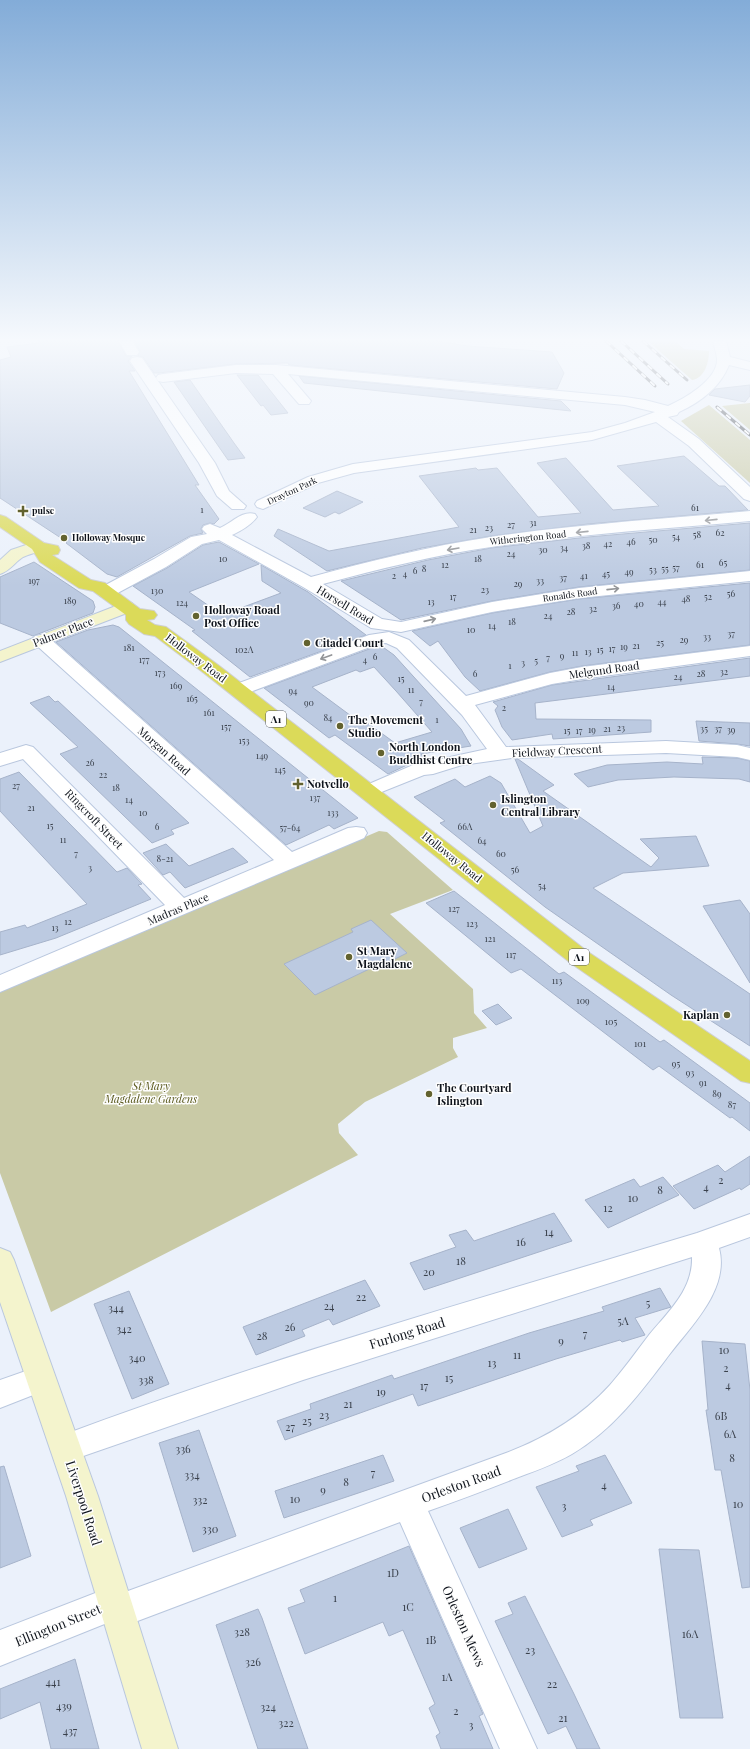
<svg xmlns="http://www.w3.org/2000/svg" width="750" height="1749" viewBox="0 0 750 1749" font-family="'Playfair Display',serif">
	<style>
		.green { fill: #c9caa6 }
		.building { fill: #bccae1; stroke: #a6b3ca; fill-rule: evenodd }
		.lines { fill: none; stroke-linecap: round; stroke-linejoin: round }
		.street-casing { stroke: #b9c7de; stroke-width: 2 }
		.secondary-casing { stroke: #b9c7de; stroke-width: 2 }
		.highway-casing { stroke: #cfd0d1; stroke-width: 2 }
		.street { fill: #fff; fill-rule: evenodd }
		.secondary { fill: #f4f4cd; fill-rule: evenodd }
		.highway { fill: #dbda59; fill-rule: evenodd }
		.rail-casing { stroke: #3b4049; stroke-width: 3 }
		.rail { stroke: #fefefe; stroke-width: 2; stroke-dasharray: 6; stroke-linecap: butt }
		.oneway { stroke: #939598 }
		.poi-dot { fill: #62622f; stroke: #fefefe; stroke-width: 1.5 }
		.labels { text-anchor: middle; stroke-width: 3; stroke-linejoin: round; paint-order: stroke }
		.far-street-label { font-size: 9px; fill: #0e131b; stroke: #fefefe }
		.number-label { font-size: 9px; fill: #3a414c }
		.far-poi-label { font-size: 9px; font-weight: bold; fill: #0e131b; stroke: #fefefe; text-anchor: start }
		.shield { fill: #fefefe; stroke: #565a5f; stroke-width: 1 }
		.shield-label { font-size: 10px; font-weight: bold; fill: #0e131b }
		.street-label { font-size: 11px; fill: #0e131b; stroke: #fefefe }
		.poi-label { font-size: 11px; font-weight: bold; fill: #0e131b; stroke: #fefefe; text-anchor: start }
		.park-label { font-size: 11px; font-style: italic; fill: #5a591c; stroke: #fefefe }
		.near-number-label { font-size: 11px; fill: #3a414c }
		.near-street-label { font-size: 13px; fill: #0e131b; stroke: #fefefe }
	</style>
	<rect width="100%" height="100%" fill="#ebf1fb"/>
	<g class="green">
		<path d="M648,341H675L684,349L709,351C709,362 705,378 692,380Z"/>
		<polygon points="750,403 750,430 722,406"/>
		<polygon points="709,405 750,440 750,483 681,421"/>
		<polygon points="379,831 387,832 453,890 390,914 473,989 474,1013 487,1028 453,1038 453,1048 458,1057 365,1102 338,1124 339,1133 358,1155 51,1312 0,1173 0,992"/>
	</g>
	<g class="building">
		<polygon points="38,341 118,341 126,356 132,356 128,361 135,371 129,371 199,485 195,485 219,519 214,524 210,523 203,525 201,529 203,533 190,536 117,577 107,574 66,543 67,542 0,498 0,360 11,357 7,347 39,343"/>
		<polygon points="134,341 438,341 467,346 552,352 564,373 557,389 289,365 288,363 236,364 159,373 154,373 143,357 138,356 140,351"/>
		<polygon points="237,375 258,375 288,413 271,415 263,405 261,406"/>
		<polygon points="299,376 561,401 571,411 304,383"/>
		<polygon points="190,380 234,443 245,458 228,460 174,382"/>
		<polygon points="750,385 750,396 745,402 709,395 715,389"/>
		<polygon points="684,456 719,486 725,486 748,510 588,524 491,536 422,548 327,571 274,536 278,529 329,551 459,527 419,476 476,468 478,470 497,468 538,517 581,513 537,463 566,458 613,510 659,506 617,466"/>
		<polygon points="337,491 363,502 339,514 335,512 325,517 303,508"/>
		<polygon points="750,523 750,570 579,587 492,601 401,620 341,581 428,560 491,548 588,537"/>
		<polygon points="219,542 259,564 189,592 222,615 281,593 262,581 261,565 308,592 366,635 250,677 192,631 195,630 133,586 167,568 203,545"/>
		<polygon points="34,562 93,601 95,607 93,613 33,636 0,623 0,577"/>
		<polygon points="750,583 750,645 582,666 550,672 480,691 465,677 438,641 430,646 412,631 492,613 579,599"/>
		<polygon points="113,625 119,627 358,818 334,829 329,825 286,845 56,642 88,630"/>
		<path d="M380,645L394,655L461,729L471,746L421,754L424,757L388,774L335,735L329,738L264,688ZM374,667L396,691L432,732L395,743L366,722L362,724L312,687L356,670L360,672Z"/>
		<polygon points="750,658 750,676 535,703 536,719 651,720 651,732 553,739 552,734 512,740 502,727 495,710 498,706 493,702 552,685"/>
		<polygon points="49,696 55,702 58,701 189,823 171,830 174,834 152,843 60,754 78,747 30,703"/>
		<polygon points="696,721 750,723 750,746 737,744 699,741"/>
		<polygon points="702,757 737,758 750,761 750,782 739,779 674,777 618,780 588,787 574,774 607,765 667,762 703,764"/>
		<polygon points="515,759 518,759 554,785 543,791 651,867 659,858 640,839 696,836 709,866 623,873 593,888 750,994 750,1046 671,995 545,907 440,823 445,821 414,797 455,779 465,787 490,776 501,783 530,833 543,826"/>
		<polygon points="19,772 117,872 127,868 142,884 138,885 151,899 56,938 0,955 0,932 25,925 27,928 87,904 0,811 0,779"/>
		<polygon points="166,844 189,866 233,848 248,862 185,888 170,872 163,875 143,853"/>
		<polygon points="454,891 559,974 564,972 660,1042 664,1040 750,1103 750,1131 732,1117 730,1118 659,1066 653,1070 521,969 511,973 426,903"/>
		<polygon points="740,900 750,914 750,983 703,906"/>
		<polygon points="371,920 407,953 387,963 386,961 315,995 284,964 353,932 351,929"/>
		<polygon points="498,1004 512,1018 496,1025 482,1011"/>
		<polygon points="750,1156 750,1184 741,1190 740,1188 694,1209 673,1186 718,1165 725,1172"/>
		<polygon points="663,1177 679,1195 608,1228 585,1200 634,1179 640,1187"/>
		<polygon points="554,1213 572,1241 424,1290 410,1263 456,1247 449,1235 466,1230 474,1241"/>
		<polygon points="365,1280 380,1306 333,1325 329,1319 302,1330 305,1336 256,1355 243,1327"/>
		<polygon points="660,1288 671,1307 635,1318 645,1335 622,1342 620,1340 556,1359 418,1406 413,1394 285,1440 277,1421 311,1409 310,1404 392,1375 394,1379 529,1333 604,1311 602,1307"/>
		<polygon points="129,1291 169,1384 132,1399 94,1304"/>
		<polygon points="702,1341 745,1344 750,1390 750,1587 742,1588 721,1470 715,1470 706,1410 708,1410"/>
		<polygon points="199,1430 236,1536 193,1552 159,1443"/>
		<polygon points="383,1455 394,1481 284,1518 275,1491"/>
		<polygon points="605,1455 632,1503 590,1520 593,1525 562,1537 536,1487 579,1471 576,1466"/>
		<polygon points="4,1466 31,1556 0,1568 0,1467"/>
		<polygon points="508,1509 527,1549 479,1568 460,1528"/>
		<polygon points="409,1546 483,1714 479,1716 493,1749 441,1749 436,1736 440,1733 429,1708 435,1704 403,1630 389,1636 383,1622 305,1654 288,1608 305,1602 300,1590"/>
		<polygon points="659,1549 699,1550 723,1718 680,1718"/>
		<polygon points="525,1596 574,1694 600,1749 577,1749 566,1726 548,1734 495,1621 513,1614 508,1603"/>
		<polygon points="258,1609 262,1618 308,1749 258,1749 216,1625"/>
		<polygon points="75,1659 99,1749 51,1749 40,1702 0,1719 0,1689"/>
	</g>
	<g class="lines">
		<g class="street-casing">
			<g id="street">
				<polygon points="119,341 132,341 139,352 137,355 127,355"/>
				<path d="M713,341H726L730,357L750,362V370L729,365C720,387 701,402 679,412L677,415L668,417L699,439L750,487V501L744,499L689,446L656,422L592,440L354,473L318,483L263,509L257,507L255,504L257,501L308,477L353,464L592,432L625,423L655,412L625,405L288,374L311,401L309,404H299L273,374L236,373L163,382L158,381L156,378L158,375L163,374L236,365H276L625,397L645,400L668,406C684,399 717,380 717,360C717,354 714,347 713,341Z"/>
				<polygon points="137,357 142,358 215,463 229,491 246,506 244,509 232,509 217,496 199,463 130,361 132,358"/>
				<path d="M750,511V521C664,529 577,534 491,547C435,555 379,569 323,584L382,619L401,622L492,602L579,588L750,571V581L579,598L492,612L401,632L371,628L303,587L219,540L202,544L166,567L112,596L106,597L100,596L97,592L100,588L154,559L191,537L207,534L202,529L204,526L210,524L220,528C232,523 242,510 255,514L257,517C251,525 241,531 232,535L311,577C370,561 430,546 491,537C577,524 664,519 750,511Z"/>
				<polygon points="389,632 409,640 466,696 550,673 582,667 750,646 750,656 582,679 552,684 475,705 506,747 666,741 737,745 750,748 750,760 737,757 666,753 512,758 462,765 433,774 424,775 369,797 362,795 359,791 362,787 413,765 487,749 462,715 397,648 386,643 378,644 245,694 238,696 231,694 229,690 231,686 369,635"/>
				<polygon points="41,635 47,636 292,852 348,828 356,827 364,828 367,833 364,838 0,992 0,975 165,905 23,759 0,766 0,753 26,745 33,747 184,898 274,860 35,644 32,640 35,636"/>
				<path d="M750,1214V1237L719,1248C730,1289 691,1326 669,1355C641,1392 614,1429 572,1454C553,1465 532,1472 511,1480C483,1491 456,1501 428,1511L537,1749H500L400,1522L119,1628L107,1623L0,1666V1630L116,1585L128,1591L506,1453C546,1438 581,1417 610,1385C624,1369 636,1352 649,1335C668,1312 693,1290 692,1257L303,1380L66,1462L55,1458L50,1448L55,1438C265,1359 482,1298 697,1233Z"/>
				<polygon points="40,1366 51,1370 55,1379 51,1388 0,1408 0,1380"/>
			</g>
		</g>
		<g class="secondary-casing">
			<g id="secondary">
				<path d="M38,541L44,543L46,546C41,553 31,553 23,557C15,562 10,571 0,574V560L11,550Z"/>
				<polygon points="126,602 132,603 135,607 132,611 0,662 0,651"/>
				<polygon points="0,1248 10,1252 14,1260 98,1496 178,1749 142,1749 66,1496 0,1302"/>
			</g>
		</g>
		<g class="highway-casing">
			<polygon id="highway" points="0,515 6,517 44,543 58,546 60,550 58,554 52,555 91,580 105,583 140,609 154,611 157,615 154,619 147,620 155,625 166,627 218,665 588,952 750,1061 750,1083 741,1081 572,964 204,673 155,636 144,634 129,624 126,620 126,615 93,591 79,588 40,562 32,549 0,527"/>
		</g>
		<use href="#street" class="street"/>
		<use href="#secondary" class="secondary"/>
		<use href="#highway" class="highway"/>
		<g class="rail-casing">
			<g id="rail">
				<polyline points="606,341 655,386"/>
				<polyline points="621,341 668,384"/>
				<polyline points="643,341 687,380"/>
				<polyline points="717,407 750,435"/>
			</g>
		</g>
		<use href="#rail" class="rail"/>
	</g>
	<defs><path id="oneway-shaft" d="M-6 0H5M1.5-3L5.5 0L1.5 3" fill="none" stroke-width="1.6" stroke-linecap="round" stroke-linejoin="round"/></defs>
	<g class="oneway">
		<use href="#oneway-shaft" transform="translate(711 520) rotate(174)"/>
		<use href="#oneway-shaft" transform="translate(582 532) rotate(174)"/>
		<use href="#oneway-shaft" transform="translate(453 549) rotate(170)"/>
		<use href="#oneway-shaft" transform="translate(613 589) rotate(-6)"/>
		<use href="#oneway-shaft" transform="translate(430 620) rotate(-13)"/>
		<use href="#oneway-shaft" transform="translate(326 657) rotate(160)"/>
	</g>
	<linearGradient id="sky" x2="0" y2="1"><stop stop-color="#83acd8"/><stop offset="0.58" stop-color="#f6f9fd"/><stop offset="1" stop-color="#f6f9fd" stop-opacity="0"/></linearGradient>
	<rect width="750" height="586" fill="url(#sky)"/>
	<g class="poi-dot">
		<path d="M21 505h4v4h4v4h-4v4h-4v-4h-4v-4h4z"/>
		<circle cx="64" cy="538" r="4"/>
		<circle cx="196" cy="616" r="4"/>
		<circle cx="307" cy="643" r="4"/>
		<circle cx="340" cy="726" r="4"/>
		<circle cx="381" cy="753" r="4"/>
		<path d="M296 778h4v4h4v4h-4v4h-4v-4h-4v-4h4z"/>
		<circle cx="493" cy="805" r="4"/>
		<circle cx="349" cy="957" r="4"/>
		<circle cx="727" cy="1015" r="4"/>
		<circle cx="429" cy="1094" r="4"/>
	</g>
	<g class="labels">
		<g class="far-street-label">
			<text transform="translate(292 491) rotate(-25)" y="3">Drayton Park</text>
			<text transform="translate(528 538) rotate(-6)" y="3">Witherington Road</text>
			<text transform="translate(570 595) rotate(-8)" y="3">Ronalds Road</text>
		</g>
		<g class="number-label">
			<text x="695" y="511">61</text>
			<text x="202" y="513">1</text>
			<text x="533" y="526">31</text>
			<text x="511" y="528">27</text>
			<text x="489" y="531">23</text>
			<text x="473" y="533">21</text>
			<text x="720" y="536">62</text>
			<text x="697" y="538">58</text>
			<text x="676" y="540">54</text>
			<text x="653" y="543">50</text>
			<text x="631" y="545">46</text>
			<text x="608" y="547">42</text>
			<text x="586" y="549">38</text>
			<text x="564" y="551">34</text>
			<text x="543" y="553">30</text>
			<text x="511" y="557">24</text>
			<text x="223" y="562">10</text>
			<text x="478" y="562">18</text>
			<text x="723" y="566">65</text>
			<text x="445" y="568">12</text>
			<text x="700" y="568">61</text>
			<text x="676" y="571">57</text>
			<text x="424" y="572">8</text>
			<text x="665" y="572">55</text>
			<text x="653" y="573">53</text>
			<text x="415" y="574">6</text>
			<text x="629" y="575">49</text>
			<text x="405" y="577">4</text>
			<text x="606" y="577">45</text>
			<text x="394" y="579">2</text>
			<text x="584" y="579">41</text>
			<text x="563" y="581">37</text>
			<text x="34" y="584">197</text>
			<text x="540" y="584">33</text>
			<text x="518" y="587">29</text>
			<text x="485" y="593">23</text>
			<text x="157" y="594">130</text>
			<text x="731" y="597">56</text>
			<text x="453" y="600">17</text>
			<text x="708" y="600">52</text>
			<text x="686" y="602">48</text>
			<text x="70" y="604">189</text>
			<text x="431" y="605">13</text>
			<text x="662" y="605">44</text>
			<text x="182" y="606">124</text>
			<text x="639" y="607">40</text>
			<text x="616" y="609">36</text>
			<text x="593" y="612">32</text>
			<text x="571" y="615">28</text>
			<text x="548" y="619">24</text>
			<text x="512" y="625">18</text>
			<text x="492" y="629">14</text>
			<text x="471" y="633">10</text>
			<text x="731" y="637">37</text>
			<text x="707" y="640">33</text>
			<text x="684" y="643">29</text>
			<text x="660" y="646">25</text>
			<text x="636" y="649">21</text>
			<text x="624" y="650">19</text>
			<text x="129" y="651">181</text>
			<text x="612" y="652">17</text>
			<text x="244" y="653">102A</text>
			<text x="600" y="653">15</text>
			<text x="588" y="655">13</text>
			<text x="575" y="656">11</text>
			<text x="562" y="659">9</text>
			<text x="375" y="660">6</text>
			<text x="548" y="661">7</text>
			<text x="144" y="663">177</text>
			<text x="365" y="663">4</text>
			<text x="536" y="664">5</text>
			<text x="523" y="666">3</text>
			<text x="510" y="669">1</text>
			<text x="724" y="675">32</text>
			<text x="160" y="676">173</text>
			<text x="475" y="677">6</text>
			<text x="701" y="677">28</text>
			<text x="678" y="680">24</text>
			<text x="401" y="682">15</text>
			<text x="176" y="689">169</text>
			<text x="611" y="690">14</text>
			<text x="411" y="693">11</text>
			<text x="293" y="694">94</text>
			<text x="192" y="702">165</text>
			<text x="421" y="705">7</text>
			<text x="309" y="706">90</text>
			<text x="504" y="711">2</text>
			<text x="209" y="716">161</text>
			<text x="328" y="721">84</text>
			<text x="437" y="723">1</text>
			<text x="226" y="730">157</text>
			<text x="621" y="731">23</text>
			<text x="607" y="732">21</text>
			<text x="704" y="732">35</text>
			<text x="718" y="732">37</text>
			<text x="592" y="733">19</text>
			<text x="731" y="733">39</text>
			<text x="567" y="734">15</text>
			<text x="579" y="734">17</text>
			<text x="244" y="744">153</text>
			<text x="262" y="759">149</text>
			<text x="90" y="766">26</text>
			<text x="280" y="773">145</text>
			<text x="103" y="778">22</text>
			<text x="16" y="789">27</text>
			<text x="116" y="791">18</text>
			<text x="315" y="801">137</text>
			<text x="129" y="803">14</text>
			<text x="31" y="811">21</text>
			<text x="143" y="816">10</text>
			<text x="333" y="816">133</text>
			<text x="50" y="829">15</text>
			<text x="157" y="830">6</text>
			<text x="465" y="830">66A</text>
			<text x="290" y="831">57-64</text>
			<text x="63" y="843">11</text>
			<text x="482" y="844">64</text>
			<text x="76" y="857">7</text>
			<text x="501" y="857">60</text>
			<text x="165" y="862">8-21</text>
			<text x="90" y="871">3</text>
			<text x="515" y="873">56</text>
			<text x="542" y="889">54</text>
			<text x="454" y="912">127</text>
			<text x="68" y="925">12</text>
			<text x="472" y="927">123</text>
			<text x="55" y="931">13</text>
			<text x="490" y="942">121</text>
			<text x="511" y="958">117</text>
			<text x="557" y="984">113</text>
			<text x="583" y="1004">109</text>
			<text x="611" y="1025">105</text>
			<text x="640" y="1047">101</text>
			<text x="676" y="1067">95</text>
			<text x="690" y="1076">93</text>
			<text x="703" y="1086">91</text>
			<text x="717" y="1097">89</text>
			<text x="732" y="1108">87</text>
		</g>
		<g class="far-poi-label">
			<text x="32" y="514">pulse</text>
			<text x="72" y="541">Holloway Mosque</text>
		</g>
		<g class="shield">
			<rect x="266" y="711" width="20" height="16" rx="3"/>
			<rect x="569" y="949" width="20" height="16" rx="3"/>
		</g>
		<g class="shield-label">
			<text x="276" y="723">A1</text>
			<text x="579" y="961">A1</text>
		</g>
		<g class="street-label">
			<text transform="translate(345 605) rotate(31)" y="4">Horsell Road</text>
			<text transform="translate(63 632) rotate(-21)" y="4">Palmer Place</text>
			<text transform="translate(196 658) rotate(37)" y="4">Holloway Road</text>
			<text transform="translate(604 670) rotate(-8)" y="4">Melgund Road</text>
			<text transform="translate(164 751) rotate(42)" y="4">Morgan Road</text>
			<text transform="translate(557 751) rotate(-3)" y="4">Fieldway Crescent</text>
			<text transform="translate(94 819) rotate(46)" y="4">Ringcroft Street</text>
			<text transform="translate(452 857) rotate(39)" y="4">Holloway Road</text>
			<text transform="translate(178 909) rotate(-23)" y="4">Madras Place</text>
		</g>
		<g class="poi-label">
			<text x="204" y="614">Holloway Road<tspan x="204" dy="13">Post Office</tspan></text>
			<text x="315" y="647">Citadel Court</text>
			<text x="348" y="724">The Movement<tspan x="348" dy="13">Studio</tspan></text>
			<text x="389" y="751">North London<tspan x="389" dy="13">Buddhist Centre</tspan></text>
			<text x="307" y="788">Notvello</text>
			<text x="501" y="803">Islington<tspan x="501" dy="13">Central Library</tspan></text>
			<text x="357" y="955">St Mary<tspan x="357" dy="13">Magdalene</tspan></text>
			<text x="719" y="1019" text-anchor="end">Kaplan</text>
			<text x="437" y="1092">The Courtyard<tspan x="437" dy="13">Islington</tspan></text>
		</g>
		<g class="park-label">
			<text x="151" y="1090">St Mary<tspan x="151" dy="13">Magdalene Gardens</tspan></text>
		</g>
		<g class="near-number-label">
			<text x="721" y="1184">2</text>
			<text x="706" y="1191">4</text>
			<text x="660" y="1194">8</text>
			<text x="633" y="1202">10</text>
			<text x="608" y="1212">12</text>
			<text x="549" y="1236">14</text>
			<text x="521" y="1246">16</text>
			<text x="461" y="1265">18</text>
			<text x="429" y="1276">20</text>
			<text x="361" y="1301">22</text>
			<text x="648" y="1307">5</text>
			<text x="329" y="1310">24</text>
			<text x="116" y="1312">344</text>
			<text x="623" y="1325">5A</text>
			<text x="290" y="1331">26</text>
			<text x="124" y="1333">342</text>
			<text x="585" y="1338">7</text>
			<text x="262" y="1340">28</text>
			<text x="561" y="1345">9</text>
			<text x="724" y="1354">10</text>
			<text x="517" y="1359">11</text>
			<text x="137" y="1362">340</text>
			<text x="492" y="1367">13</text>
			<text x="726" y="1372">2</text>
			<text x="449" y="1382">15</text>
			<text x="146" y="1384">338</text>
			<text x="728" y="1389">4</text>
			<text x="424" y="1390">17</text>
			<text x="381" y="1396">19</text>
			<text x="348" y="1408">21</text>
			<text x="324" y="1419">23</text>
			<text x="721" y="1420">6B</text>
			<text x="307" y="1425">25</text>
			<text x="290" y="1431">27</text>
			<text x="730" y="1438">6A</text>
			<text x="183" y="1453">336</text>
			<text x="732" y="1462">8</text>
			<text x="373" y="1477">7</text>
			<text x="192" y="1479">334</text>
			<text x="346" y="1486">8</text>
			<text x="604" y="1489">4</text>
			<text x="323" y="1494">9</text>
			<text x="295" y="1503">10</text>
			<text x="200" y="1504">332</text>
			<text x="738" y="1508">10</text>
			<text x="564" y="1510">3</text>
			<text x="210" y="1533">330</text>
			<text x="393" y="1577">1D</text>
			<text x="335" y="1602">1</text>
			<text x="408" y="1611">1C</text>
			<text x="242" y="1636">328</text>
			<text x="690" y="1638">16A</text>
			<text x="431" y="1644">1B</text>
			<text x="530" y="1654">23</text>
			<text x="253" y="1666">326</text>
			<text x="447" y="1681">1A</text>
			<text x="53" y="1686">441</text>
			<text x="552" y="1688">22</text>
			<text x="64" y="1710">439</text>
			<text x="268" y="1711">324</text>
			<text x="456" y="1715">2</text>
			<text x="563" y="1722">21</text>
			<text x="286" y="1727">322</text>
			<text x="471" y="1729">3</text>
			<text x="70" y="1735">437</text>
		</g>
		<g class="near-street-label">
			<text transform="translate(407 1333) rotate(-17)" y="5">Furlong Road</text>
			<text transform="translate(461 1484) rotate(-20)" y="5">Orleston Road</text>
			<text transform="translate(84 1503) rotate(72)" y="5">Liverpool Road</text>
			<text transform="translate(58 1625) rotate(-22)" y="5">Ellington Street</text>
			<text transform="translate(464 1626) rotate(66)" y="5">Orleston Mews</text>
		</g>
	</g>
</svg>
